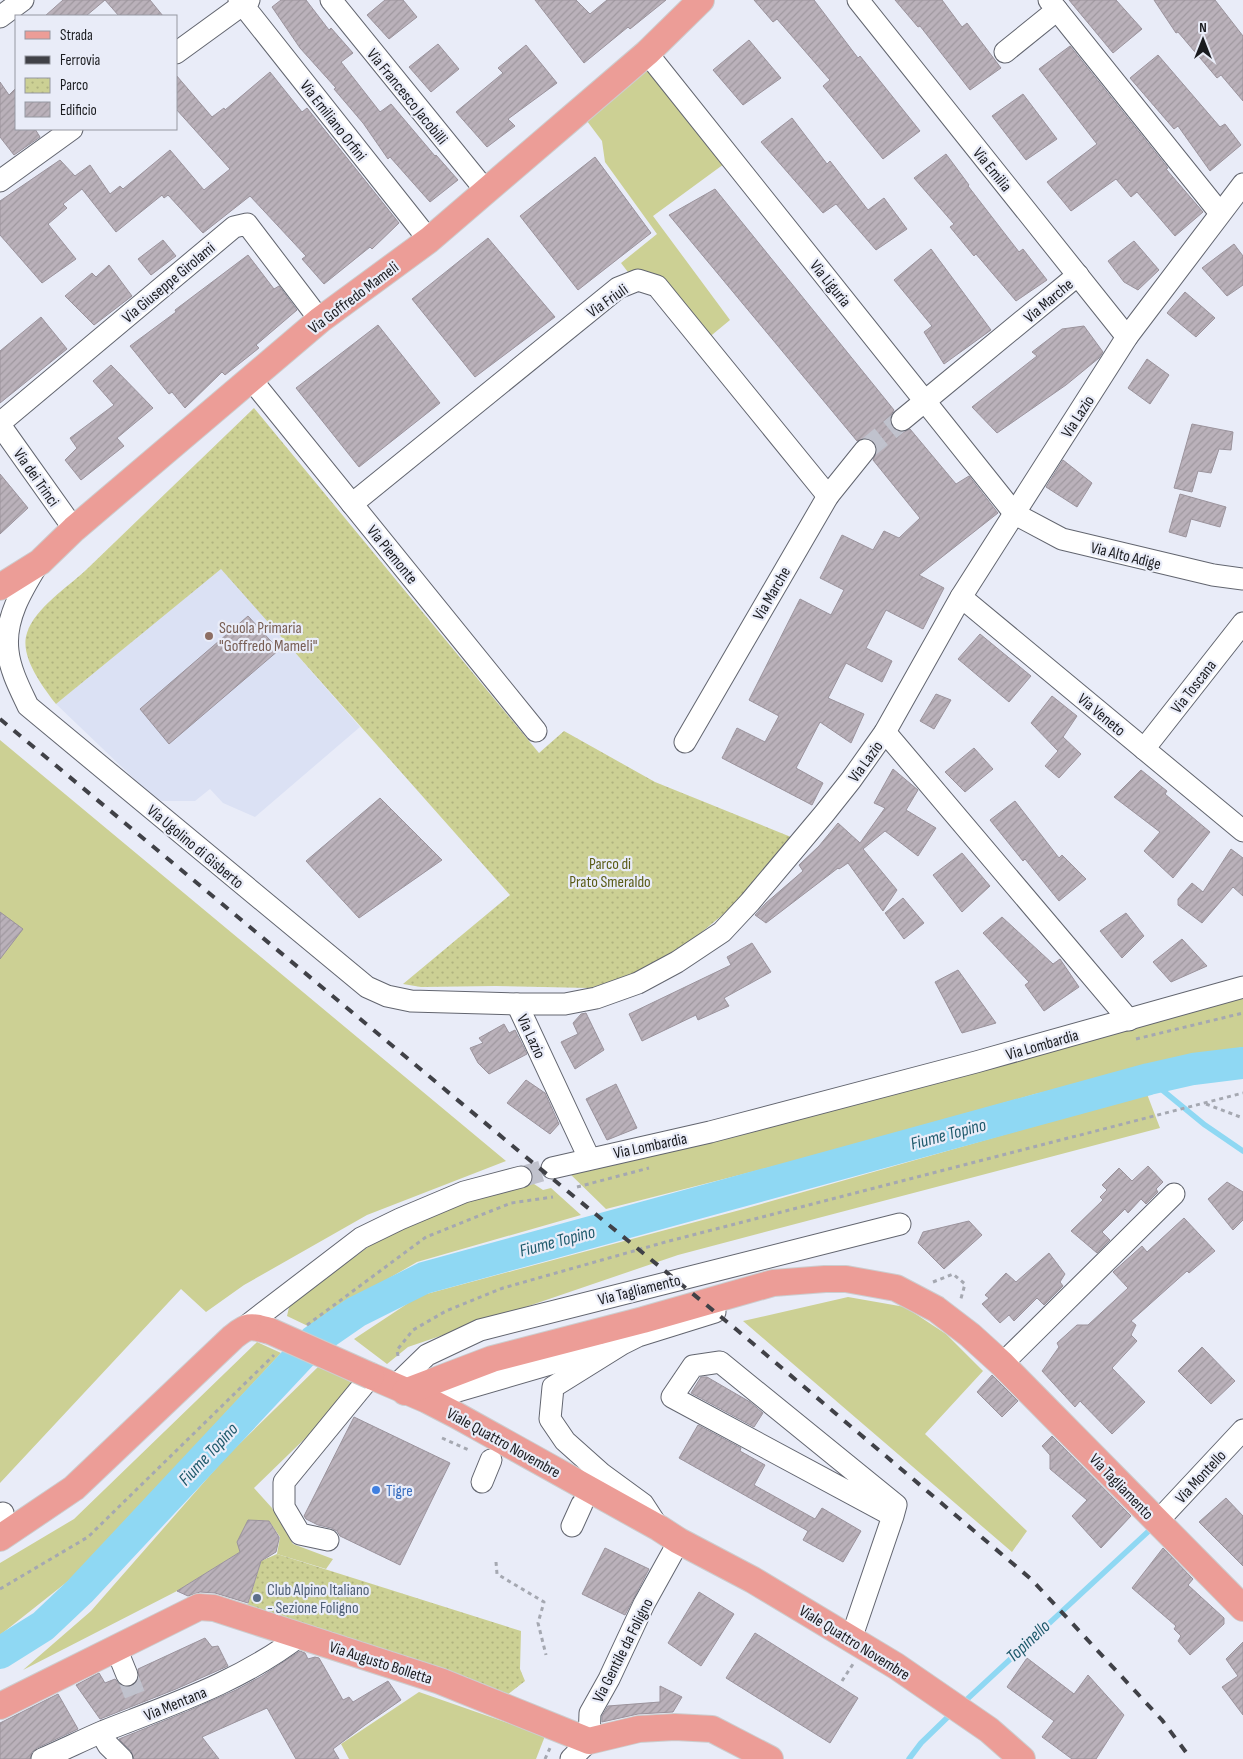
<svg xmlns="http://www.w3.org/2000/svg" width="1243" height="1759" viewBox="0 0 1243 1759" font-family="'Sofia Sans Condensed',sans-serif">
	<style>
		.built { fill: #dbe1f4 }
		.green { fill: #ccd094 }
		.park { fill: url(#park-dots) }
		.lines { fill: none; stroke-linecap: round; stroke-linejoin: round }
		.stream { stroke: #8fd8f3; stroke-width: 5.5 }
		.river { stroke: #8fd8f3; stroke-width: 32 }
		.building { fill: url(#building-hatch); stroke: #9b939c }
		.minor-tunnel { stroke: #c0c2cd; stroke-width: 21; stroke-dasharray: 21 11; stroke-linecap: butt }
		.minor-casing { stroke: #62656f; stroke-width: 23 }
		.major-casing { stroke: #cdcdce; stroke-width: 28 }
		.path { stroke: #a5a8b1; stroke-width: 3; stroke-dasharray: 4 4; stroke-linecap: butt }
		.minor { stroke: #fff; stroke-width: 21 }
		.major { stroke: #ec9d97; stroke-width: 26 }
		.rail { stroke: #404147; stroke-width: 4; stroke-dasharray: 9 9; stroke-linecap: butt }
		.major-bridge-casing { stroke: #cdcdce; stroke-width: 28; stroke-linecap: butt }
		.major-bridge { stroke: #ec9d97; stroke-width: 26 }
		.education-dot { fill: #8d6e63; stroke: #e9ecf8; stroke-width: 2 }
		.shop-dot { fill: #3f7fe0; stroke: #e9ecf8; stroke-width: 2 }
		.service-dot { fill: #5c6f8a; stroke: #e9ecf8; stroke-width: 2 }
		.labels { text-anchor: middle; stroke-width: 4.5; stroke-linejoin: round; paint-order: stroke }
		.street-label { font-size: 16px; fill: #1a1b1f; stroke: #e9ecf8 }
		.education-label { font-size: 16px; fill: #785e54; stroke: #e9ecf8; text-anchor: start }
		.park-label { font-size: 16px; fill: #5a5c18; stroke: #e9ecf8 }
		.shop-label { font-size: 16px; fill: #366cbe; stroke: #e9ecf8; text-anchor: start }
		.service-label { font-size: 16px; fill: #4e5e75; stroke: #e9ecf8; text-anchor: start }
		.water-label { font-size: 18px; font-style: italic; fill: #1e596b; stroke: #e9ecf8 }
	</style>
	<defs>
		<pattern id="park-dots" width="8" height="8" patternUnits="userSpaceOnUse" patternTransform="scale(1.25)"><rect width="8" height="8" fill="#ccd094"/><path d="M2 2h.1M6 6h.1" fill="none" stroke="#afb27f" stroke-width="1.8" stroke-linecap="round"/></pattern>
		<pattern id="building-hatch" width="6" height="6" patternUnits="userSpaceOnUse" patternTransform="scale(1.25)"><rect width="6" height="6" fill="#bab1ba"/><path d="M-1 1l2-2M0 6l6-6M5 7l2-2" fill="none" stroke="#9f989f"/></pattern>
	</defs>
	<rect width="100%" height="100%" fill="#e9ecf8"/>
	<polygon class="built" points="221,568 360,727 255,817 223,803 210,789 195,801 162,801 148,792 56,704"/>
	<g class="green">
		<polygon points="646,62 724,164 653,216 730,320 707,339 631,276 621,263 657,234 605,162 602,141 584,117"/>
		<polygon points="0,740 506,1161 367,1215 244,1285 206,1312 181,1289 0,1483"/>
		<polygon points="1243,991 1243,1047 1035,1094 841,1149 606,1209 566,1170"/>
		<polygon points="1147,1094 1160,1128 678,1255 408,1347 387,1364 354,1339 419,1296 740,1210"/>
		<polygon points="531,1182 543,1190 551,1188 581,1215 417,1262 341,1306 312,1328 287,1316 290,1303 385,1235 475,1195"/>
		<polygon points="848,1297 905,1307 946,1334 983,1371 925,1434 1027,1531 1012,1552 743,1321"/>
		<polygon points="257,1342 281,1353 77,1574 0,1635 0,1563 74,1519"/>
		<polygon points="319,1366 359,1386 254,1488 272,1508 293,1544 333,1559 326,1569 277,1554 280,1537 269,1521 248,1520 240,1552 177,1591 23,1670 91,1611 226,1457"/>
		<polygon points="419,1692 545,1736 536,1759 349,1759 341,1744"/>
	</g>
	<g class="park">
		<path d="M254,408L539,753L564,731L655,782L791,837L758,879L731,908L686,945L639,973L590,988L495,986L421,987L403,984L510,895L221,569L56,704C43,687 19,656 27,633C35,608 68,587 86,570C142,516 198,462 254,408Z"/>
		<polygon points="277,1554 521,1631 520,1669 525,1681 502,1699 245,1614 261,1561"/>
	</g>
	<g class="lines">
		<g class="stream">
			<polyline points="1149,1079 1205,1125 1243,1151"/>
			<polyline points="963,1703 1152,1528"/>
			<polyline points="909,1759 921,1743 952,1713"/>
		</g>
		<polyline class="river" points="0,1653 43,1626 80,1591 314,1341 356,1312 424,1278 1149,1079 1193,1069 1243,1063"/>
	</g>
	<g class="building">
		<polygon points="63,0 150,0 163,16 119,16 105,0 86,16 45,16"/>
		<polygon points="281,0 306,0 329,30 331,28 353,53 341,62 380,112 391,104 435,156 436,155 458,180 430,202 390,157 388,159 363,123 334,89 336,88 300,48 272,7"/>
		<polygon points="385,0 403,0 417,17 389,39 367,15"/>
		<polygon points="535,0 576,0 590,14 607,0 666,0 630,29 628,27 584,63"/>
		<polygon points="754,0 814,0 858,58 860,56 920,131 883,159 823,86 830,80 777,19 773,22"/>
		<polygon points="895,0 942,0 962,27 967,23 1001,68 970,90 920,26 918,27"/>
		<polygon points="1069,0 1116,0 1142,29 1113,53"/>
		<polygon points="1154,0 1215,0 1243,36 1243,101 1221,75 1217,78 1178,32 1176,33"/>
		<polygon points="749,40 781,78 743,105 713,70"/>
		<polygon points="438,44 459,69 431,92 409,67"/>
		<polygon points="526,45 557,83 508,119 515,126 487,147 456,112 503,73 498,68"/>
		<polygon points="1070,46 1168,168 1166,169 1203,212 1175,236 1137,192 1131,197 1116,179 1071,211 1047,182 1097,144 1039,69"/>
		<polygon points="1158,55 1220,127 1225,124 1241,145 1210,171 1178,126 1174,129 1130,78"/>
		<polygon points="270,72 302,112 307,108 399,223 372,249 370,247 324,284 302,259 306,256 250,196 203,233 168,195 164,198 162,195 116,232 82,189 63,204 67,208 48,224 76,259 42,283 0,235 0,201 60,160 75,176 90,165 110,194 120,186 123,189 170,150 204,190 230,169 176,109 176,75 212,117 224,108 225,110"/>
		<polygon points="0,82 9,95 16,88 16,129 35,129 40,137 14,155 0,137"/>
		<polygon points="1023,94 1057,139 1026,160 992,116"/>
		<polygon points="792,118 827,164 830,161 868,210 884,198 907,229 876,250 836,204 823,213 761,142"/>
		<polygon points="946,154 969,185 968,186 1019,252 1023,249 1047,280 1016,301 976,254 974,256 950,227 954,224 914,178"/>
		<polygon points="595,157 651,233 578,290 520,216"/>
		<polygon points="715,189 894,410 891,415 890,422 893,428 897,431 904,432 910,429 956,484 969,476 998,513 919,575 944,588 923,629 886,610 866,648 892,661 882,682 846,663 828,698 864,714 851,743 820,722 796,768 823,783 812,805 722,758 737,728 765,742 779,716 749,700 800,599 831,615 844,590 820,578 842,535 873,550 884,531 899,538 920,518 873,460 877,451 876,445 873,441 866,438 857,441 669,215"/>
		<polygon points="488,238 555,317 475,377 412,299"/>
		<polygon points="163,240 176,256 151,275 138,259"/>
		<polygon points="1134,241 1159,270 1138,290 1124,282 1108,261"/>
		<polygon points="1234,244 1243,256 1243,285 1227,296 1202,268"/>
		<polygon points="931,249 991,330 944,364 924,332 932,326 894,280"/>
		<polygon points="248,255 274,289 279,286 297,310 256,345 259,348 225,375 222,372 185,408 172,392 169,394 130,346 176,312 175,310"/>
		<polygon points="109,265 132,296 94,325 65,296 92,273 96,277"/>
		<polygon points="1185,292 1215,318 1196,337 1167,313"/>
		<polygon points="41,317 67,349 0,403 0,351"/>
		<polygon points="378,325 440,403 359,467 296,388"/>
		<polygon points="1084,326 1103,352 1099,358 1066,385 997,433 972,407 1037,356 1032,352 1062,329"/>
		<polygon points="1147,359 1169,375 1150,404 1128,388"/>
		<polygon points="111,365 153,408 117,438 124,446 81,480 65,460 77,448 70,438 114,405 93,381"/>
		<polygon points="1192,424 1233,432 1231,450 1219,449 1211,473 1198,471 1192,492 1174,488"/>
		<polygon points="1063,460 1092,483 1077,507 1046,487"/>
		<polygon points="0,474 28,508 0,534"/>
		<polygon points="1180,494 1226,507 1220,527 1191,519 1186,537 1169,532"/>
		<polygon points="248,616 279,650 169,744 140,709"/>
		<polygon points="980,634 1031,676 1009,702 958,659"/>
		<polygon points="936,694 951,700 934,729 920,721"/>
		<polygon points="1052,696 1077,716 1063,737 1081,754 1059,778 1045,766 1058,751 1031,723"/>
		<polygon points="974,748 993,769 965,792 945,772"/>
		<polygon points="893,769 918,790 906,810 936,828 918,856 885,831 863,849 897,890 883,911 848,863 839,869 838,868 766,923 755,915 766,903 803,871 799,865 819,846 838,823 860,843 885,808 874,803"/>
		<polygon points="1141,770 1167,791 1165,794 1210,832 1173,878 1144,851 1160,832 1114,797"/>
		<polygon points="380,798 442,860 359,918 306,861"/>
		<polygon points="1015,801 1059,858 1062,855 1086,879 1059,901 1025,859 1023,861 990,820"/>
		<polygon points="1231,849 1243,858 1243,896 1233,887 1202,923 1178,905 1178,899 1192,883 1203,892"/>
		<polygon points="962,853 990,886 962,912 933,875"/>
		<polygon points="903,898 924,923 904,939 885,913"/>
		<polygon points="0,912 23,929 0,959"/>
		<polygon points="1126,913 1144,936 1122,958 1100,931"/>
		<polygon points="1002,917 1053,964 1060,959 1079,987 1044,1011 1025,985 1029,982 983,933"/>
		<polygon points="1182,939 1207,966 1171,982 1153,962"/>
		<polygon points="752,943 771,972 724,998 729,1006 698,1020 696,1015 642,1041 629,1014 731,965 727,957"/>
		<polygon points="958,970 996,1023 962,1033 935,982"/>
		<polygon points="586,1013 604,1050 575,1069 561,1042 578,1034 573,1023 581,1014"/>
		<polygon points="504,1024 509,1033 515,1030 527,1054 489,1074 478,1063 470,1048 483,1043 479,1038"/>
		<polygon points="526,1080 545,1093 559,1124 550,1134 507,1103"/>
		<polygon points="616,1084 637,1128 607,1140 586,1099"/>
		<polygon points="1148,1166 1163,1182 1156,1189 1158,1192 1146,1204 1141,1199 1128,1213 1125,1209 1102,1232 1110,1240 1097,1253 1071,1231 1103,1200 1100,1197 1107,1190 1102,1185 1119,1168 1132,1181"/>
		<polygon points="1227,1182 1243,1192 1243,1220 1233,1230 1208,1199"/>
		<polygon points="1184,1218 1215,1251 1189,1273 1187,1271 1131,1321 1136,1325 1131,1335 1137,1341 1112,1368 1145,1402 1112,1434 1080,1401 1075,1407 1042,1371 1059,1347 1057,1343 1077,1325 1088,1325 1128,1288 1113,1272 1142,1246 1147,1252"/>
		<polygon points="969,1221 982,1235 944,1269 918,1243 923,1232"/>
		<polygon points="1049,1253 1065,1274 1060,1282 1063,1286 1044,1305 1037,1298 1014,1321 1009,1315 1000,1323 982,1304 989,1298 985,1295 1006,1273 1016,1282"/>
		<polygon points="1202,1347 1235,1381 1211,1404 1178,1371"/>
		<polygon points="992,1375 1018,1401 1002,1417 977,1392"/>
		<polygon points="701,1377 707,1377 750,1402 763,1413 754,1427 691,1393"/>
		<polygon points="354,1417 450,1463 400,1565 340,1536 337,1531 331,1528 318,1525 306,1519 304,1516"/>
		<polygon points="698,1425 741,1448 740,1451 765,1465 754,1485 815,1519 822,1508 861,1531 843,1562 803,1540 808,1531 679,1458"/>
		<polygon points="1052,1436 1131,1516 1101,1548 1072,1516 1087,1500 1050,1469 1050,1455 1042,1446"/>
		<polygon points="1226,1498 1243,1516 1243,1566 1199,1522"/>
		<polygon points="248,1520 269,1521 279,1537 279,1539 276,1552 261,1561 248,1603 215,1593 200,1592 188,1596 177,1591 240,1552 237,1542"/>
		<polygon points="605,1548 649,1569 625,1615 582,1594"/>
		<polygon points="1163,1548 1193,1579 1188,1585 1224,1618 1224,1624 1190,1655 1178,1641 1181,1636 1174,1629 1176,1626 1132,1588"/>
		<polygon points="699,1592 734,1614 701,1666 668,1643"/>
		<polygon points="755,1633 858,1698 830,1743 726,1678"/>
		<polygon points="205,1638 212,1647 218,1646 228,1666 176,1689 100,1719 76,1685 99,1673 105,1683 115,1679 120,1685 126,1687 131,1687 137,1683 139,1677 138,1669"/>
		<polygon points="1243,1642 1243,1715 1222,1687 1238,1676 1226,1659"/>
		<polygon points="300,1651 305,1653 308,1659 315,1657 319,1658 343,1700 349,1697 353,1702 388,1681 401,1700 365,1725 333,1749 339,1759 296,1759 267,1708 202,1737 219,1759 134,1759 131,1751 119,1739 186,1712 236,1690 262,1676"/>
		<polygon points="1027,1658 1074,1694 1088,1675 1124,1715 1096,1759 1072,1759 1042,1737 1054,1721 1007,1687"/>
		<polygon points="660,1686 682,1697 673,1712 638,1714 602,1722 602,1716 608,1706 660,1702"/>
		<polygon points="58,1694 78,1729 37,1748 32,1752 30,1759 0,1759 0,1723"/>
	</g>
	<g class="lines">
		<g class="minor-tunnel">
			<polyline points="865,450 902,420"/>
			<polyline points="521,1177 552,1168"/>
			<polyline points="127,1675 141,1711"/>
		</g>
		<g class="minor-casing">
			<g id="minor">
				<polyline points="239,0 429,240"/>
				<polyline points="331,0 486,191"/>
				<polyline points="858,0 1127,337"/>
				<polyline points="1049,0 1220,213"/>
				<polyline points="0,17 23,0"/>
				<polyline points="1005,52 1057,10"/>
				<polyline points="176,53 249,0"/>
				<polyline points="647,53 1015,514 1062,539 1213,575 1243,579"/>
				<polyline points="0,181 72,129"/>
				<polyline points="250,378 536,731"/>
				<polyline points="902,420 1078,275"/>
				<polyline points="0,423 234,227 247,224 320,320"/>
				<polyline points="0,425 74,529"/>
				<polyline points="352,504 618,288 638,280 657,286 828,496"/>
				<path d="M38,564C22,590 4,619 8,651C10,670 20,689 28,706L367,987L387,996L411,1001L517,1004H565L596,998L638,983L677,962L722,932L750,902L824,814L851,780L885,732L961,597L1127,337L1243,184"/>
				<polyline points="961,597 1243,831"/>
				<polyline points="885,732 1129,1020"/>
				<polyline points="685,742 828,496 865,450"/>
				<polyline points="1144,749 1243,623"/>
				<polyline points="517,1004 589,1158"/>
				<polyline points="552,1168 710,1132 976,1062 1243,987"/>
				<polyline points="245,1327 361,1238 400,1219 464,1192 521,1177"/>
				<polyline points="1002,1364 1174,1194"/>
				<polyline points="394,1387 427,1355 480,1330 900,1224"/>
				<polyline points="427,1400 595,1351"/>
				<polyline points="482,1482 491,1460"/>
				<polyline points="0,1515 3,1513"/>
				<polyline points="1157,1522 1243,1430"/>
				<polyline points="656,1524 643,1504 602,1474 565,1441 550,1419 553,1387 622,1344 638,1336 715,1312"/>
				<polyline points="572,1526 582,1504"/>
				<polyline points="328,1540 300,1534 284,1507 284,1482 371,1376"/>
				<polyline points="851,1639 893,1516 672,1397 693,1366 720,1362 896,1505 893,1516"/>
				<polyline points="116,1648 127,1675"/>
				<polyline points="101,1733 108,1745 122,1759"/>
				<path d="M42,1759C63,1750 83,1740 104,1731C173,1704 242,1681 301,1635"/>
				<polyline points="571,1759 589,1741 590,1713 609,1679 644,1604 679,1541"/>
			</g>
		</g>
		<g class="major-casing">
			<g id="major">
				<polyline points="0,587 40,562 74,529 320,320 429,240 486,191 647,53 701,0"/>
				<polyline points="371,1376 427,1400 456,1415 659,1528 679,1541 753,1580 896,1666 989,1730 1022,1759"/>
				<polyline points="405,1392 492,1359 643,1320 773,1283 825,1279 846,1279 896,1288 936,1309 970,1335 1002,1364 1243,1608"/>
				<path d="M0,1538L74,1488L233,1337C249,1324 251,1326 270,1331"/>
				<polyline points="0,1706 199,1607 214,1608 440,1681 589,1741 639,1729 675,1727 712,1729 770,1759"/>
			</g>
		</g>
		<g class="path">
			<polyline points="1136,1039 1243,1013"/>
			<polyline points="1206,1104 1243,1118"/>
			<polyline points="577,1187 649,1168"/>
			<polyline points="933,1282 953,1274 965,1284 960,1302"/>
			<polyline points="307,1325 426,1237 511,1203 553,1197"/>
			<polyline points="398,1356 397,1350 413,1330 446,1311 503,1288 669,1241 1243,1093"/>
			<polyline points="442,1438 471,1451"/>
			<polyline points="496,1562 497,1574 544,1602 538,1623 546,1655"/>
			<polyline points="0,1589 88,1537 274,1355"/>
			<polyline points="842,1681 853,1664"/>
			<polyline points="545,1759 550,1748"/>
		</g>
		<use href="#minor" class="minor"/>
		<use href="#major" class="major"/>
		<polyline class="rail" points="0,719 532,1162 737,1330 1031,1579 1162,1720 1191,1759"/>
		<g class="major-bridge-casing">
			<polyline id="major-bridge" points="270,1331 371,1376"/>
		</g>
		<use href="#major-bridge" class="major-bridge"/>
	</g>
	<circle class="education-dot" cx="209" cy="636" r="5"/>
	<circle class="shop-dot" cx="376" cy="1490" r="5"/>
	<circle class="service-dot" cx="257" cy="1598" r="5"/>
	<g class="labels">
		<g class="street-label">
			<text transform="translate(408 96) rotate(51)" y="6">Via Francesco Jacobilli</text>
			<text transform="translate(334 120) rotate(52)" y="6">Via Emiliano Orfini</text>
			<text transform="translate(993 169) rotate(51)" y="6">Via Emilia</text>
			<text transform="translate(168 282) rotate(-40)" y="6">Via Giuseppe Girolami</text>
			<text transform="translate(831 283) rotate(51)" y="6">Via Liguria</text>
			<text transform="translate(353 297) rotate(-37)" y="6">Via Goffredo Mameli</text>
			<text transform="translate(607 300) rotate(-35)" y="6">Via Friuli</text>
			<text transform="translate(1048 300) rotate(-40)" y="6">Via Marche</text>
			<text transform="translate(1077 416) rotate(-57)" y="6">Via Lazio</text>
			<text transform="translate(37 477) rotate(55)" y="6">Via dei Trinci</text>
			<text transform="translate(393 554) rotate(51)" y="6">Via Piemonte</text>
			<text transform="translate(1126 555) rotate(14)" y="6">Via Alto Adige</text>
			<text transform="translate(771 593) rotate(-60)" y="6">Via Marche</text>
			<text transform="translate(1193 686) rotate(-52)" y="6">Via Toscana</text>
			<text transform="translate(1102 714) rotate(40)" y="6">Via Veneto</text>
			<text transform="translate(865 761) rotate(-54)" y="6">Via Lazio</text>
			<text transform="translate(196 846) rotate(40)" y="6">Via Ugolino di Gisberto</text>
			<text transform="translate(532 1036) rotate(65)" y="6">Via Lazio</text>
			<text transform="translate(1042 1044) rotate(-16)" y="6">Via Lombardia</text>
			<text transform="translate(650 1145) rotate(-12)" y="6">Via Lombardia</text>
			<text transform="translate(639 1289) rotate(-14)" y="6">Via Tagliamento</text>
			<text transform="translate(504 1442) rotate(29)" y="6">Viale Quattro Novembre</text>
			<text transform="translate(1200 1476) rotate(-47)" y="6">Via Montello</text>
			<text transform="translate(1122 1486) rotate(46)" y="6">Via Tagliamento</text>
			<text transform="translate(855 1642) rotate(32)" y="6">Viale Quattro Novembre</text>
			<text transform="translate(622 1650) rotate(-63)" y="6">Via Gentile da Foligno</text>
			<text transform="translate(381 1662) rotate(18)" y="6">Via Augusto Bolletta</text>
			<text transform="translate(175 1703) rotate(-22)" y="6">Via Mentana</text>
		</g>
		<g class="education-label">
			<text x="219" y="633">Scuola Primaria<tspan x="219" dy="18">"Goffredo Mameli"</tspan></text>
		</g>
		<g class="park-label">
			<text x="610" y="869">Parco di<tspan x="610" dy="18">Prato Smeraldo</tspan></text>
		</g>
		<g class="shop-label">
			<text x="386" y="1496">Tigre</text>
		</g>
		<g class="service-label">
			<text x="267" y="1595">Club Alpino Italiano<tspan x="267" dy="18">- Sezione Foligno</tspan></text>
		</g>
		<g class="water-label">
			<text transform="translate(948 1134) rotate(-15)" y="6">Fiume Topino</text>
			<text transform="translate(557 1241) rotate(-15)" y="6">Fiume Topino</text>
			<text transform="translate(208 1454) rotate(-47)" y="6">Fiume Topino</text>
			<text transform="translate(1028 1641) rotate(-43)" y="6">Topinello</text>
		</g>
	</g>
	<rect x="15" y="15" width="162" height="115" fill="#e9ecf8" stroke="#9698a1"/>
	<rect x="25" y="31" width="25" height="8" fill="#ec9d97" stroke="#9698a1"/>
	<text x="60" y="40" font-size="15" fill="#1a1b1f">Strada</text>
	<rect x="25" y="56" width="25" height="8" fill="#404147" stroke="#9698a1"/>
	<text x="60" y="65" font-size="15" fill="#1a1b1f">Ferrovia</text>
	<rect x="25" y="78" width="25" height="15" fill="url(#park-dots)" stroke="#9698a1"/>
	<text x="60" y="90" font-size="15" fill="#1a1b1f">Parco</text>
	<rect x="25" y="102" width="25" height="15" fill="url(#building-hatch)" stroke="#9698a1"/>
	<text x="60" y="115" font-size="15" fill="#1a1b1f">Edificio</text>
	<g transform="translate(1203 40)" stroke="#e9ecf8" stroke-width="4" paint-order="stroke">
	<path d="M0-4L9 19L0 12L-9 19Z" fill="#1a1b1f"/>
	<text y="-8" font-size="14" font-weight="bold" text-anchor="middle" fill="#1a1b1f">N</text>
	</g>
</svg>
